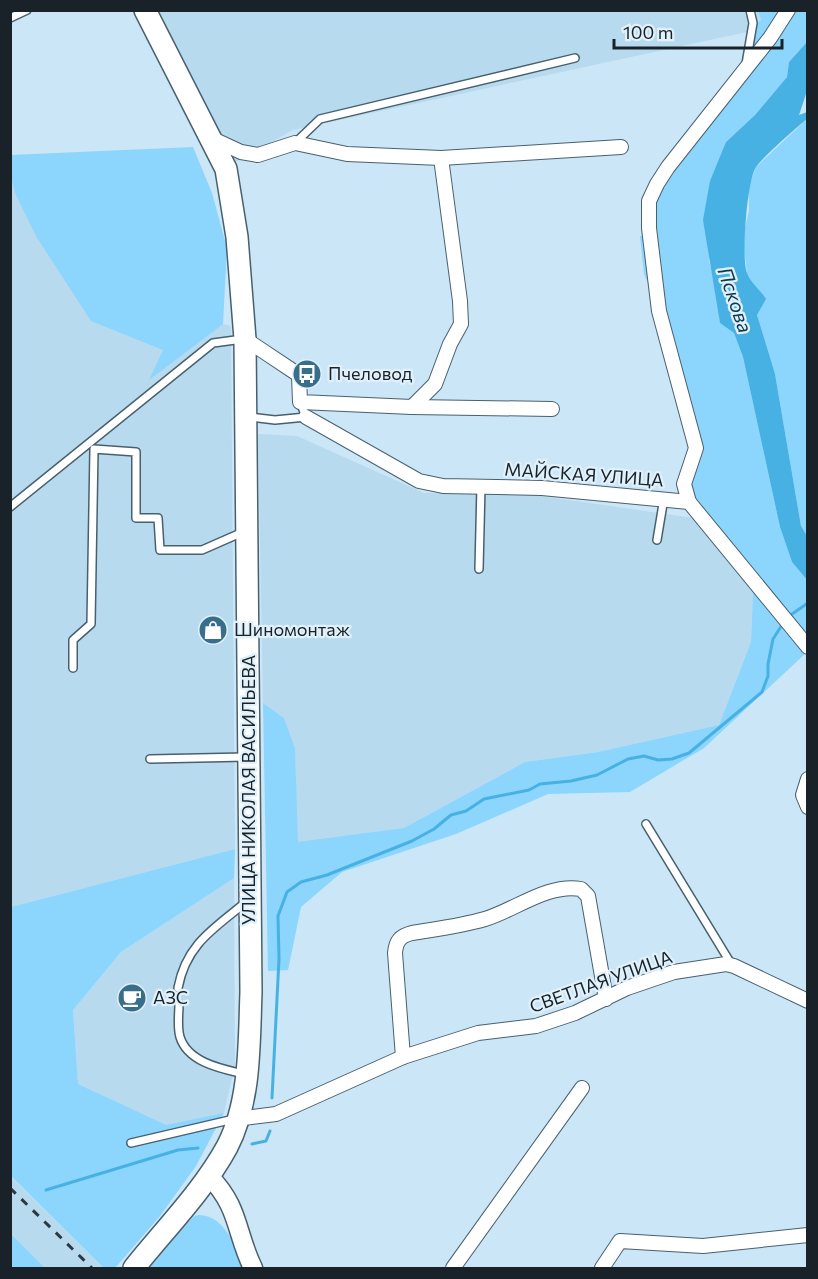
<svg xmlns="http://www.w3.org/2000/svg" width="818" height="1279" viewBox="0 0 818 1279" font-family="Commissioner,sans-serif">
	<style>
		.built { fill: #b8daee }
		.green { fill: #8cd5fc }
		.water { fill: #47b1e4 }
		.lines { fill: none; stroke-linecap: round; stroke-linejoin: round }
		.stream { stroke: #47b1e4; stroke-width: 3 }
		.lane-casing { stroke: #48606e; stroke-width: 10 }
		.street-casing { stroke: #48606e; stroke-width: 16 }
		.secondary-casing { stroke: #48606e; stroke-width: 21 }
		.primary-casing { stroke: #48606e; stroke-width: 24 }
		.lane { stroke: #fff; stroke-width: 7 }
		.street { stroke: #fff; stroke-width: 14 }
		.secondary { stroke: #fff; stroke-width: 18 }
		.primary { stroke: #fff; stroke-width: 21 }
		.rail { stroke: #2c383f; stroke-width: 3; stroke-dasharray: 8 8; stroke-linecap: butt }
		.labels { text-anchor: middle; stroke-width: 4.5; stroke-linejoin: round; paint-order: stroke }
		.poi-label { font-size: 18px; fill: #182228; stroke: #e1f1fb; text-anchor: start }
		.street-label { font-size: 18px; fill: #182228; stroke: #e1f1fb }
		.water-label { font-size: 20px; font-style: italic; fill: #0c3b50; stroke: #e1f1fb }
	</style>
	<rect width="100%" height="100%" fill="#cbe6f6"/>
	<g class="built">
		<polygon points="758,10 761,20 747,32 293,130 234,163 159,11"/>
		<polygon points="10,179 36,235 72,290 231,326 235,849 11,907"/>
		<polygon points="258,434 297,436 424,493 527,494 694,518 753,592 751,642 719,725 598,752 525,762 404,828 297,843 295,748 284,718 263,703"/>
		<polygon points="234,878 235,1065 224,1113 166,1126 78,1084 73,1010 121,952"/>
		<polygon points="10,1176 104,1268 45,1268 11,1234"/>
	</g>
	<g class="green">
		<polygon points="758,11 807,11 807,42 789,62 787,77 755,115 726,142 709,261 718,295 720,323 734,333 743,357 780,527 792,562 807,580 807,652 704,748 630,792 548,794 456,834 342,872 301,907 288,970 268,971 263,703 284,718 295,748 298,842 404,828 525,762 598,752 719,725 751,642 753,592 694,518 688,491 702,454 675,343 644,274 640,236 652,234 650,209 672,171 752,65 747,32 761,20"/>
		<polygon points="807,119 807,536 801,526 775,374 764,343 747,274 743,236 749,211 749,186 756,167"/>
		<polygon points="193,147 212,193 227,248 223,324 149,380 163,350 91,321 36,236 16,195 11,179 11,155"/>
		<polygon points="235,849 234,878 121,952 73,1010 78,1084 166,1125 224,1113 196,1166 160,1216 115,1268 104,1268 11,1176 11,907"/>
		<path d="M199,1215C226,1216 235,1247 244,1268H145L194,1216Z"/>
		<polygon points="10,1234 12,1235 45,1268 11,1268"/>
	</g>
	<path class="water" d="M807,42V91L799,115L807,112V119C799,125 761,159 756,167C747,180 741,258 747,273C750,282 761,291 766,299L757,315L775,374L801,526L807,536V580L792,562L780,527L743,357L734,333L720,323L703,220L710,181L726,142L755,115L787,77L789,62Z"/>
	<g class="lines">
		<g class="stream">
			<polyline points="792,614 808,603"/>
			<polyline points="272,1098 279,959 278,916 287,892 301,882 327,875 412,841 434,829 451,815 466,811 484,799 529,790 540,784 571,781 597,775 628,759 644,756 658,760 672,759 689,753 762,692 768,676 768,664 773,639 782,625"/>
			<polyline points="252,1144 266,1141 270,1131"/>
			<polyline points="46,1190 178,1150 198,1148"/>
		</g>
		<g class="lane-casing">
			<g id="lane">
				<polyline points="10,18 27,10"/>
				<polyline points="746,64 753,23 750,10"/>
				<polyline points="295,143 320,119 575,58"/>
				<polyline points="249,417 275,420 306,417 300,402"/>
				<polyline points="10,507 213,343 243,339"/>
				<polyline points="657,540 664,498"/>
				<polyline points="479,569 481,486"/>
				<polyline points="73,668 73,640 91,624 94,449 136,452 136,518 158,518 160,550 202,550 243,532"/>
				<polyline points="150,759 246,757"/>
				<polyline points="646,824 730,962"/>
				<path d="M178,988C186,945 213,929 245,903"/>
				<path d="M179,1004C179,1014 177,1027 180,1037C188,1063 223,1069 244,1074"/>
				<polyline points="131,1143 234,1119"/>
			</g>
		</g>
		<g class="street-casing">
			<g id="street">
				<polyline points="213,139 241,152 258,155 295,143 347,154 441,158 621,147"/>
				<polyline points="245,339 299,375 300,402 412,407 435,384 450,344 461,324 460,301 441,158"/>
				<polyline points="412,407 552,409"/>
				<polyline points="306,417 419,481 443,486 542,488 689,502 808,647"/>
				<polyline points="689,502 684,484 696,448 659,311 649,228 649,201 657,184 668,167 770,38 788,10"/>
				<polyline points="808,779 803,795 808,807"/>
				<path d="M403,1057L395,953C396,941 400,936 412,933C436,929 461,926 485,919C515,910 548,883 581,889L588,896L606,999"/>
				<polyline points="236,1119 276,1114 403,1057 478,1033 536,1026 575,1013 627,988 674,972 726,964 734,966 808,1001"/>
				<polyline points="453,1268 582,1088"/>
				<polyline points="602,1268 620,1241 703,1246 808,1235"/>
			</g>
		</g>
		<g class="secondary-casing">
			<path id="secondary" d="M209,1176C240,1208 235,1231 253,1268"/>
		</g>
		<g class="primary-casing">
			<path id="primary" d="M134,1268C165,1229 203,1191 227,1147C251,1101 249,1043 251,992L245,339L237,237L226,169L145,10"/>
		</g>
		<use href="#lane" class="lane"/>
		<use href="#street" class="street"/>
		<use href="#secondary" class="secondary"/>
		<use href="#primary" class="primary"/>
		<polyline class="rail" points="10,1188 92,1268"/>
	</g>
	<defs>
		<g id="bus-disc" transform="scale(1.5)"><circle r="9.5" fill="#386e8a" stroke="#e1f1fb"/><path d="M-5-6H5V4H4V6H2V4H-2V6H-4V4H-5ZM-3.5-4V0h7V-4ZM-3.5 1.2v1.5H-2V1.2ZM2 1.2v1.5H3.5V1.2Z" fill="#fff"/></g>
		<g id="shop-disc" transform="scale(1.5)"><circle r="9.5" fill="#386e8a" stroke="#e1f1fb"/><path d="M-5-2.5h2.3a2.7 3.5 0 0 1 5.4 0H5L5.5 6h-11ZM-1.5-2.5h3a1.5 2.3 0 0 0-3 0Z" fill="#fff"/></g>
		<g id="cafe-disc" transform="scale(1.5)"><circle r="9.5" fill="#386e8a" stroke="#e1f1fb"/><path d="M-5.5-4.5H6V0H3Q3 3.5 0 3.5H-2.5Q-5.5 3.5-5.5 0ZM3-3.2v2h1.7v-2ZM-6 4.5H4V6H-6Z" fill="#fff"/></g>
	</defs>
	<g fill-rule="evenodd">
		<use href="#bus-disc" x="307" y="374"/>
		<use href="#shop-disc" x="213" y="630"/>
		<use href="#cafe-disc" x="132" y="998"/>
	</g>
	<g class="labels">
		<g class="poi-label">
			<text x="328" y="380">Пчеловод</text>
			<text x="234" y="636">Шиномонтаж</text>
			<text x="153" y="1004">АЗС</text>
		</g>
		<g class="street-label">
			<text transform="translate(584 475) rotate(4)" y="6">МАЙСКАЯ УЛИЦА</text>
			<text transform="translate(249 790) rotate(-90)" y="6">УЛИЦА НИКОЛАЯ ВАСИЛЬЕВА</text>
			<text transform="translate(601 982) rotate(-20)" y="6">СВЕТЛАЯ УЛИЦА</text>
		</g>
		<g class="water-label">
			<text transform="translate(735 300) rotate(71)" y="7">Пскова</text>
		</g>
	</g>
	<rect width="818" height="1279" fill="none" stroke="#182228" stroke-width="24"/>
	<path d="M614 39v9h168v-9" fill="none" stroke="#182228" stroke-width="3"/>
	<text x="623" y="39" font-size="18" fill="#182228" stroke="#e1f1fb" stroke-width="4.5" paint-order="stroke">100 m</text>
</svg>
